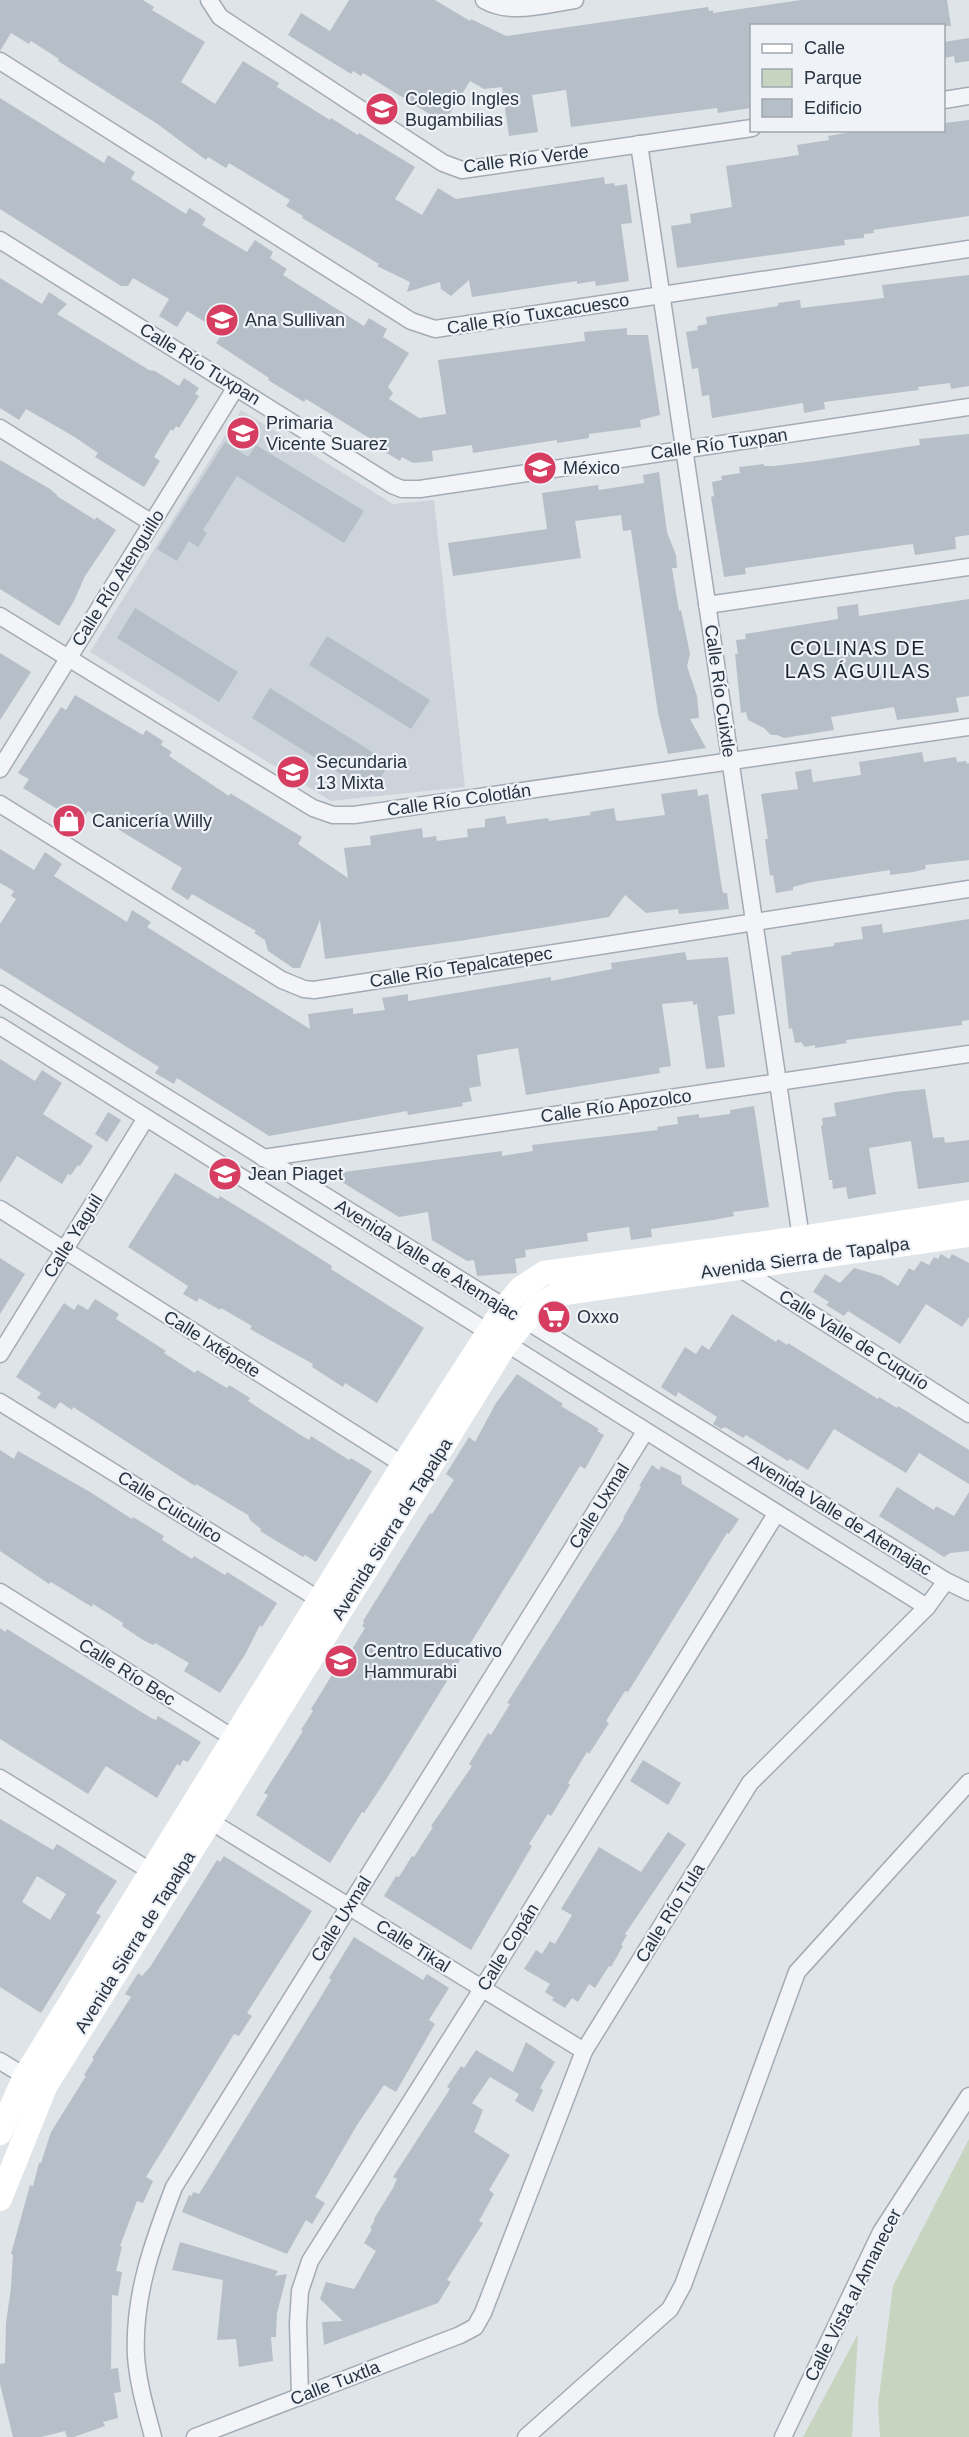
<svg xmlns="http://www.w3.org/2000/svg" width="969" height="2437" viewBox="0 0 969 2437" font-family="Helvetica,sans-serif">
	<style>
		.built { fill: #cdd3db }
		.green { fill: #c6d4c0 }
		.building { fill: #b6bec7; fill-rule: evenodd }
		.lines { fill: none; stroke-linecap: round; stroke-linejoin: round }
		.street-casing { stroke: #a4abb4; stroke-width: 19 }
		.street { stroke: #f2f4f7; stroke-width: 16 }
		.secondary { stroke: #fff; stroke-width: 24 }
		.labels { text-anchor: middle; stroke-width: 4.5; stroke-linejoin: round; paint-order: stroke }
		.poi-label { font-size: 18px; fill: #273342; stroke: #eff3f7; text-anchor: start }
		.street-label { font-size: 18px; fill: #273342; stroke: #eff3f7 }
		.neighbourhood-label { font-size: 20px; letter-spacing: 1.5px; fill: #192432; stroke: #eff3f7 }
	</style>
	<rect width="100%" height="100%" fill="#dfe4e9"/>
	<polygon class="built" points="241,410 393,504 434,500 465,787 331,801 90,652"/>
	<g class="green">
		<polygon points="969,2139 969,2437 880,2437 878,2405 893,2286"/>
		<polygon points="858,2334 852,2437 803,2437"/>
	</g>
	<g class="building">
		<polygon points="0,0 143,0 154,7 152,10 205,42 181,82 215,104 243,61 279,83 277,87 330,120 331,118 358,135 359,133 415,167 395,199 422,215 438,188 456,199 604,177 605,184 614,183 615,186 627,184 632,223 621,224 629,281 596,286 595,281 577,284 577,281 472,297 469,280 451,296 441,289 440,282 407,292 410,282 377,266 379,264 302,218 303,216 286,206 290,200 229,163 226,168 208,157 206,160 156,123 58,61 59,59 31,41 29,44 11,33 0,51"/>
		<polygon points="349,0 435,0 470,21 471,19 506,36 708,7 709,11 713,10 713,13 801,0 947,0 951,26 752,26 752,96 749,96 750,108 718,113 717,108 571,127 566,90 532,95 538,132 509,136 502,87 484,89 470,81 444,123 363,73 361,76 353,71 351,74 288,35 301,13 330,31"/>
		<polygon points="969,38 969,61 955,63 954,56 944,58 944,42"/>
		<polygon points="0,98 104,163 108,155 135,172 131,179 186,214 189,208 198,213 206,219 202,225 247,252 255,240 273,252 270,258 287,269 283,275 364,326 369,318 387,329 383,337 409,353 388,387 393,393 389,399 419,418 446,414 438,360 585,341 584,332 627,328 627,335 648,335 660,415 640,420 641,427 589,434 589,438 557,443 557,440 473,453 472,445 432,451 433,461 413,463 402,457 400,461 385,452 387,449 306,399 304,402 268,380 269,378 216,343 223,333 187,311 177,327 159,316 169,299 133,278 128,286 121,286 0,209"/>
		<polygon points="969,120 969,216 873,230 874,233 864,234 864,238 844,240 845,245 677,268 671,226 691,223 690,214 732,207 726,166 799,155 797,145 829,140 828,136 864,130 944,130 944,123"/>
		<polygon points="969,275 969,386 951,389 950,383 918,387 919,390 824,402 825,409 804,413 803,403 712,418 709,395 702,396 698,368 692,369 686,332 698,330 697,326 707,324 706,317 778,306 778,303 800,300 801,308 884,298 882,285"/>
		<polygon points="0,278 42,304 49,292 67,304 57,314 149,370 155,371 179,386 184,378 199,388 195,394 199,396 179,428 176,426 173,431 171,429 154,457 160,461 144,487 95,457 98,453 73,436 26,409 19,420 0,408"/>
		<polygon points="969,434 969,535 955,537 956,549 915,555 913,544 904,545 745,568 746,574 724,577 711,497 714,496 712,482 722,480 721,476 740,473 739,467 764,464 764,466 774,466 815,461 920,445 919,439"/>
		<polygon points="225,442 248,457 256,445 364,511 344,543 237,476 203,530 207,533 198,547 189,541 177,561 157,549"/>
		<polygon points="0,460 50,489 57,495 57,496 95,520 96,517 116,530 85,576 74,601 59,626 0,589"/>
		<polygon points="659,472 667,532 676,555 677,568 672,568 679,611 681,610 690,654 687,666 697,696 699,718 690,719 706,748 668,754 658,713 631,530 623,531 621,515 575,521 581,558 453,576 448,543 547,529 542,493 598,485 599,490 644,483 643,475"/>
		<polygon points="969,599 969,696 956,698 959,712 897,720 894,707 831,717 834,730 784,738 777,735 771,735 764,728 748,720 746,712 741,713 735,654 738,654 736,640 746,639 745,634 838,619 837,607 858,604 859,616"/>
		<polygon points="135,608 238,672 219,702 117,638"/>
		<polygon points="327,636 430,700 411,729 309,665"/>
		<polygon points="0,653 31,672 0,720"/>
		<polygon points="270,688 390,763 371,793 252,718"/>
		<polygon points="75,695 143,735 146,730 163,741 161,745 172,752 169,756 229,796 230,793 302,837 298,844 348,878 344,848 371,845 370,836 422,828 423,838 436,836 437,841 468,837 467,829 485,827 485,819 505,816 507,824 548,818 549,821 591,815 590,812 614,808 616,820 619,821 665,815 661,794 697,789 698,796 708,794 721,883 723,893 727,893 729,909 679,914 678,909 646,913 625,895 609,917 459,941 325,959 320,920 300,968 293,968 268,951 265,940 254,933 256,931 192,894 188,900 171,889 182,868 88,811 76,830 63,822 67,815 23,788 29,779 18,773 61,707 66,710"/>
		<polygon points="922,752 924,762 956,757 957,762 966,761 967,764 969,763 969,860 925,865 926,869 913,872 890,875 890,870 812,882 793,887 793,890 776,893 773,875 770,876 765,839 768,839 761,794 798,789 795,772 811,769 813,782 861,775 859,762"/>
		<polygon points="0,849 34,870 45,852 62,864 54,876 127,922 132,910 151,922 147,927 310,1029 308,1014 353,1008 353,1014 385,1010 382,998 408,994 408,1001 551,977 551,981 612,969 611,963 685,952 687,960 728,957 735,1014 718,1016 725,1067 706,1069 697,1004 693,1005 693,1001 662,1004 671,1066 659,1068 660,1073 526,1095 518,1048 477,1055 481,1086 469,1088 472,1101 462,1103 463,1106 408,1115 407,1111 269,1136 177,1078 174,1084 155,1073 159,1067 0,968 0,924 16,899 11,896 14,891 0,883"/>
		<polygon points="969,919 969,1020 962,1021 962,1025 846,1040 847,1043 829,1046 815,1048 815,1045 805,1047 801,1042 795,1043 792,1028 789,1029 781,956 792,954 791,952 834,946 834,943 863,939 861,927 882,924 883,933"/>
		<polygon points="0,1059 35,1081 42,1070 62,1083 43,1114 93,1146 80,1166 78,1165 71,1175 68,1174 62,1184 17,1156 0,1183"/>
		<polygon points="925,1089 933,1138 944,1137 945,1143 969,1140 969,1182 918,1189 911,1141 869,1148 876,1194 848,1199 846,1187 833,1189 832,1180 829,1180 821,1126 823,1125 822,1118 836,1116 834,1103 894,1092"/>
		<polygon points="754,1106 769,1207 733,1212 734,1216 713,1220 651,1229 652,1237 631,1240 629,1227 587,1233 588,1241 525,1250 526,1257 515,1259 517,1273 477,1276 474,1260 467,1261 432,1240 428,1212 399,1217 329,1174 502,1151 502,1156 533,1151 532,1145 658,1130 657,1127 678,1124 677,1117 699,1114 699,1118 730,1114 730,1110"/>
		<polygon points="108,1112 121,1120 107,1142 95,1134"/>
		<polygon points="175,1173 218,1199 220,1196 261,1221 332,1266 331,1269 424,1328 377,1403 345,1383 343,1387 312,1367 313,1364 250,1329 252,1326 221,1308 220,1310 199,1298 197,1302 183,1294 188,1286 128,1247"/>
		<polygon points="941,1254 949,1259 952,1254 969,1263 969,1317 962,1327 926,1304 900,1344 848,1311 844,1316 826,1305 829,1302 813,1292 825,1274 840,1283 854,1268 882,1276 898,1286 909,1268 914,1271 921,1261 929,1265 934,1257 938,1259"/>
		<polygon points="0,1258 25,1274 0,1314"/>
		<polygon points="95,1299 119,1314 116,1319 166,1351 164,1353 195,1373 197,1370 227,1388 229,1385 250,1398 248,1401 299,1434 309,1440 311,1436 349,1460 351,1458 372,1471 316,1562 305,1555 303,1557 260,1531 261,1529 250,1520 248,1515 196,1484 195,1486 73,1407 72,1410 60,1402 55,1409 37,1398 41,1393 16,1377 64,1303 74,1310 78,1304 88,1310"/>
		<polygon points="732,1314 776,1342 778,1339 787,1345 788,1343 878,1399 879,1397 897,1408 898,1406 969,1450 969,1484 919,1453 906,1473 834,1429 808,1470 790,1459 788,1461 746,1435 743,1438 725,1427 721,1429 713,1424 717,1417 678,1392 676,1397 661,1387 685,1347 696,1354 702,1345 709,1350"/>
		<polygon points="517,1374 563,1404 561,1406 599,1429 597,1431 604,1435 585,1469 580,1466 387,1778 364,1813 362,1812 330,1863 256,1815 268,1795 264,1793 303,1731 301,1730 313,1711 311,1709 343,1657 346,1659 365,1628 362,1626 364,1623 363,1621 430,1513 432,1514 454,1480 446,1474 469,1437 475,1442 496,1403"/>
		<polygon points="0,1450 14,1459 18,1451 90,1492 132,1519 133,1517 164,1536 162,1540 192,1559 194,1556 225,1575 227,1572 277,1603 262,1627 260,1625 246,1653 220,1693 184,1671 189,1663 155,1643 153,1645 143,1640 122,1626 123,1623 93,1604 92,1607 51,1582 49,1584 0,1551"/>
		<polygon points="652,1465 659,1470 661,1466 681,1476 682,1484 739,1519 729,1534 727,1533 628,1692 625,1691 606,1721 609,1723 589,1754 587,1752 568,1783 570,1785 551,1816 548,1814 529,1844 532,1846 471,1950 384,1896 396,1876 399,1877 412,1856 414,1857 433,1827 431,1826 472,1766 469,1764 488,1733 491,1735 510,1704 507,1703 624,1519 623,1518 641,1487 639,1486"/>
		<polygon points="897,1487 934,1510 936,1506 954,1516 969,1492 969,1551 950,1553 944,1557 879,1516"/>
		<polygon points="0,1628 5,1632 7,1629 151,1718 156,1720 158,1716 201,1742 188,1762 183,1760 180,1766 177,1764 157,1798 106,1766 88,1794 0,1739"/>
		<polygon points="643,1760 681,1783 668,1805 630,1781"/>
		<path d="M0,1819L53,1850L57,1844L117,1881L96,1913L101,1916L41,2013L0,1987ZM37,1876L66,1894L50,1920L22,1902Z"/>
		<polygon points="668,1832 686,1844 625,1934 627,1935 621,1945 623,1946 611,1967 609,1966 595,1988 589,1984 578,2002 572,1998 565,2008 552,2000 554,1998 545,1992 550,1984 524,1969 536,1950 542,1954 550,1941 555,1944 572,1915 561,1909 599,1847 641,1872"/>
		<polygon points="224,1856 312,1911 247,2013 252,2016 239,2036 234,2034 146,2177 153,2181 143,2203 137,2201 120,2246 122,2247 116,2271 122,2272 118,2296 112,2295 111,2369 118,2368 121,2392 114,2393 118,2418 103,2422 105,2426 74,2437 67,2437 65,2431 41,2437 13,2437 0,2384 0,2364 5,2363 6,2323 11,2288 13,2255 11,2254 30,2185 33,2186 39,2163 41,2163 51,2132 86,2076 84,2075 94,2059 92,2058 131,1997 125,1994 138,1973 142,1976 150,1967 217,1860 220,1862"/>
		<polygon points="354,1937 423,1980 427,1974 449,1988 429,2020 435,2024 396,2092 384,2085 357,2125 315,2197 325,2203 312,2224 306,2220 287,2254 182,2212 189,2195 192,2196 193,2192 199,2194 319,2000 331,1980 329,1978"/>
		<polygon points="526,2042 555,2062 540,2088 543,2090 533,2112 515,2101 519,2094 490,2077 472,2103 483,2110 474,2132 510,2155 489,2190 494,2194 479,2221 483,2223 447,2280 451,2282 438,2303 324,2345 322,2322 343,2321 320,2299 326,2282 354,2289 376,2251 364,2243 372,2229 370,2228 375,2220 374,2219 393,2188 397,2179 393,2177 450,2089 447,2087 461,2066 464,2068 476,2050 513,2072"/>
		<polygon points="180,2242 278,2271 275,2276 287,2274 277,2313 276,2337 271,2337 273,2361 239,2367 236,2339 217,2340 223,2280 172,2270"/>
	</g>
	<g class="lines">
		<g class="street-casing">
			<g id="street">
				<polyline points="209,0 220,17 443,163 462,170 752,128"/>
				<path d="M484,0C511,16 545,4 575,0"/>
				<polyline points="0,61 411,321 435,329 969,249"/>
				<polyline points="944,100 969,96"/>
				<polyline points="639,144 801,1238"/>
				<polyline points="0,240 392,485 402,489 420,489 969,407"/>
				<polyline points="0,428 152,523"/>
				<polyline points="707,605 969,567"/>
				<polyline points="0,616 313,808 333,815 354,815 969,727"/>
				<polyline points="0,769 236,387"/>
				<polyline points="0,804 282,980 304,989 314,990 969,889"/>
				<polyline points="0,994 946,1581 969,1592"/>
				<polyline points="0,1026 927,1607"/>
				<polyline points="263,1158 969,1054"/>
				<polyline points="0,1209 410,1469"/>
				<polyline points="736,1266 969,1414"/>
				<polyline points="0,1354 146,1118"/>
				<polyline points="0,1402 328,1605"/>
				<polyline points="0,1592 243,1744"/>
				<polyline points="0,1778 160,1877"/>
				<polyline points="210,1821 584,2051"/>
				<polyline points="0,2061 33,2081"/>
				<polyline points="300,2397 298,2323 300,2291 310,2261 482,1989 776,1514"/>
				<path d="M153,2437C146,2410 138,2384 136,2356C133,2296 153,2242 174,2187L645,1432"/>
				<polyline points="195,2437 460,2335 475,2327 483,2313 584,2051 750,1783 927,1607 946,1581"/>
				<polyline points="526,2437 670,2309 683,2285 797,1972 969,1782"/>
				<polyline points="783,2437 881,2232 969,2096"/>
			</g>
		</g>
		<use href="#street" class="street"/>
		<g class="secondary">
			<polyline points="0,2133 25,2076 403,1465 504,1308 521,1288 544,1273 801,1238 969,1212"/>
			<polyline points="0,2199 45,2087 506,1344 539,1304 558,1294 969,1235"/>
		</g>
	</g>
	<defs>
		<g id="school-disc" transform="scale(1.725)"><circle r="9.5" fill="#d63d60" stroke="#eff3f7"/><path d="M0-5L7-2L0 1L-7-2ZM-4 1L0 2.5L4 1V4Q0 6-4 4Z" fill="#fff"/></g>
		<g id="university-disc" transform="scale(1.725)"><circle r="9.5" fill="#d63d60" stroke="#eff3f7"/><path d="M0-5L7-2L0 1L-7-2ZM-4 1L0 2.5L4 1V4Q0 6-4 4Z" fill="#fff"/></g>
		<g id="shop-disc" transform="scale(1.725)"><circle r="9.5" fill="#d63d60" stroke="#eff3f7"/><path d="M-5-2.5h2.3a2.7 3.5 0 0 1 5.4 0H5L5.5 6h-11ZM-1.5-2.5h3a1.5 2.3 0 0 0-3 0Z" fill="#fff"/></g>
		<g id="supermarket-disc" transform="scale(1.725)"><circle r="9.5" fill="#d63d60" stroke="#eff3f7"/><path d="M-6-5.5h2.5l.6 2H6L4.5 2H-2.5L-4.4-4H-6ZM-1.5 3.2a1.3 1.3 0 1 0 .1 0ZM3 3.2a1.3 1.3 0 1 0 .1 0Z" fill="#fff"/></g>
	</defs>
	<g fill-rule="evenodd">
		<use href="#school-disc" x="382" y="109"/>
		<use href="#school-disc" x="222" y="320"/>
		<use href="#university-disc" x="243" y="433"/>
		<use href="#school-disc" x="540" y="468"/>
		<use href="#university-disc" x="293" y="772"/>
		<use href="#shop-disc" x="69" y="821"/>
		<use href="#school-disc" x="225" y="1174"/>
		<use href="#supermarket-disc" x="554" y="1317"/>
		<use href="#school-disc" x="341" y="1661"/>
	</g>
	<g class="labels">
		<g class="poi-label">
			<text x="405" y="105">Colegio Ingles<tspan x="405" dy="21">Bugambilias</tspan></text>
			<text x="245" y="326">Ana Sullivan</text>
			<text x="266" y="429">Primaria<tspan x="266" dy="21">Vicente Suarez</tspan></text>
			<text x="563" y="474">México</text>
			<text x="316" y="768">Secundaria<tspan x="316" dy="21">13 Mixta</tspan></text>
			<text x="92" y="827">Canicería Willy</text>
			<text x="248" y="1180">Jean Piaget</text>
			<text x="577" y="1323">Oxxo</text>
			<text x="364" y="1657">Centro Educativo<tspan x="364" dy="21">Hammurabi</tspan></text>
		</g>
		<g class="street-label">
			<text transform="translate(526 159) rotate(-7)" y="6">Calle Río Verde</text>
			<text transform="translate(538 314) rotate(-9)" y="6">Calle Río Tuxcacuesco</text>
			<text transform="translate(200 364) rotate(32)" y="6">Calle Río Tuxpan</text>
			<text transform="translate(719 444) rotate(-8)" y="6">Calle Río Tuxpan</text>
			<text transform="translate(118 578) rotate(-58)" y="6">Calle Río Atenguillo</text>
			<text transform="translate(720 691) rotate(82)" y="6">Calle Río Cuixtle</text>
			<text transform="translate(459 800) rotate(-8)" y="6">Calle Río Colotlán</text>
			<text transform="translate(461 967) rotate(-9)" y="6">Calle Río Tepalcatepec</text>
			<text transform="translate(616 1106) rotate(-8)" y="6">Calle Río Apozolco</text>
			<text transform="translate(73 1236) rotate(-58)" y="6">Calle Yaguil</text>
			<text transform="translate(805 1258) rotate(-8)" y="6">Avenida Sierra de Tapalpa</text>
			<text transform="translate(427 1260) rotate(32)" y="6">Avenida Valle de Atemajac</text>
			<text transform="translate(854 1340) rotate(32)" y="6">Calle Valle de Cuquío</text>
			<text transform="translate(212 1344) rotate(32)" y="6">Calle Ixtépete</text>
			<text transform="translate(599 1506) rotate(-58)" y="6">Calle Uxmal</text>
			<text transform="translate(170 1507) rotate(32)" y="6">Calle Cuicuilco</text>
			<text transform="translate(840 1515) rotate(32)" y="6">Avenida Valle de Atemajac</text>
			<text transform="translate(392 1529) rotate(-58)" y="6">Avenida Sierra de Tapalpa</text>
			<text transform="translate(127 1672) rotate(32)" y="6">Calle Río Bec</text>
			<text transform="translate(670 1913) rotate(-58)" y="6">Calle Río Tula</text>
			<text transform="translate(341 1919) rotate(-58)" y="6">Calle Uxmal</text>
			<text transform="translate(135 1942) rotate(-58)" y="6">Avenida Sierra de Tapalpa</text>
			<text transform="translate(413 1946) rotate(32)" y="6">Calle Tikal</text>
			<text transform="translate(508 1947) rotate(-58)" y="6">Calle Copán</text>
			<text transform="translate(853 2295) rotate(-63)" y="6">Calle Vista al Amanecer</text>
			<text transform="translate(335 2383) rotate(-21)" y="6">Calle Tuxtla</text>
		</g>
		<g class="neighbourhood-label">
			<text x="858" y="655">COLINAS DE<tspan x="858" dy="23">LAS ÁGUILAS</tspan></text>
		</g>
	</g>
	<rect x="750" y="24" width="195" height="108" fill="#eff3f7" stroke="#9fa6af" stroke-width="1.5"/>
	<rect x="762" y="44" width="30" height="9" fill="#ffffff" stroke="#9fa6af" stroke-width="1.5"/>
	<text x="804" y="54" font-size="18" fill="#273342">Calle</text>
	<rect x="762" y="69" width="30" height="18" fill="#c6d4c0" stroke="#9fa6af" stroke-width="1.5"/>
	<text x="804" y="84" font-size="18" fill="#273342">Parque</text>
	<rect x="762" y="99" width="30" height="18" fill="#b6bec7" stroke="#9fa6af" stroke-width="1.5"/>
	<text x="804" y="114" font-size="18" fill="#273342">Edificio</text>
</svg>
